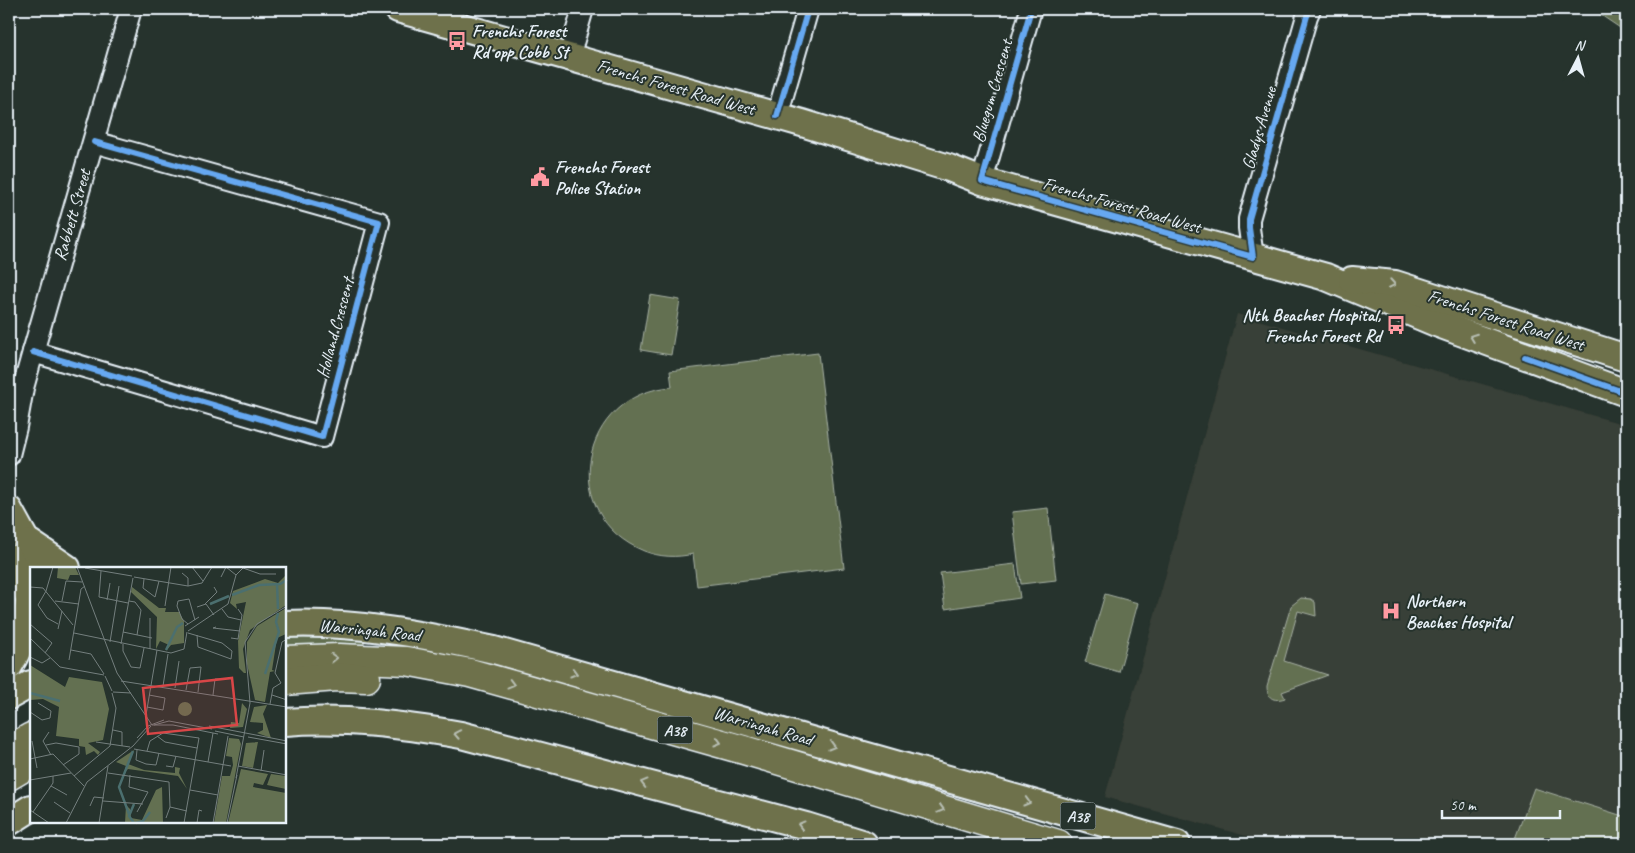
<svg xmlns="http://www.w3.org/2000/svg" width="1635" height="853" viewBox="0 0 1635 853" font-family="Caveat,sans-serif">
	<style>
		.built { fill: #393f37 }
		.green { fill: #637051; stroke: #a6b0a4 }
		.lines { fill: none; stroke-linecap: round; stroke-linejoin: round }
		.minor-casing { stroke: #e8f1f8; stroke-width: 24 }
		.major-casing { stroke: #e8f1f8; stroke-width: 30 }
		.highway-casing { stroke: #e8f1f8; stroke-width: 31 }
		.minor { stroke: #26332d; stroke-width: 20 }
		.major { stroke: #6e714b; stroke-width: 26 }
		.highway { stroke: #6e714b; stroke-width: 28 }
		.cycleway-casing { stroke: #26332d; stroke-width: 9 }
		.cycleway { stroke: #66a8f1; stroke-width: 6 }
		.oneway { stroke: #b7beb3 }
		.labels { text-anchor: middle; stroke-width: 4; stroke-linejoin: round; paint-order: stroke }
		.shield { fill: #26332d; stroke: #aeb8bb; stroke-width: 1 }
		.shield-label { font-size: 16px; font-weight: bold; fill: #e8f1f8 }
		.poi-label { font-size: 18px; font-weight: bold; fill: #e8f1f8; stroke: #26332d; text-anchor: start }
		.street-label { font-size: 18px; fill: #e8f1f8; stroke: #26332d }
		.inset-river { fill: none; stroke: #4b6f6f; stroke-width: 2.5 }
		.inset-road { fill: none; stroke: #747f7e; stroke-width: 1 }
		.view { fill: #d94647; fill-opacity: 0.15; stroke: #d94647; stroke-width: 2.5 }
		.inset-edge { fill: none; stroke: #e8f1f8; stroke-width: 2.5 }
	</style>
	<rect width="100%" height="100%" fill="#26332d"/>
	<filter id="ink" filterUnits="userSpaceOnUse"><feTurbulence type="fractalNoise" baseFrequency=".02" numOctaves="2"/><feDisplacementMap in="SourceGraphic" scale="10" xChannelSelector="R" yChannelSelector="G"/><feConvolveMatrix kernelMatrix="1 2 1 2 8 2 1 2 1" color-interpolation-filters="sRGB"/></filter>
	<g filter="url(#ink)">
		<polygon class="built" points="1237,314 1626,425 1626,844 1275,844 1105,797"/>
		<g class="green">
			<polygon points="1592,9 1626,9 1626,32"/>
			<polygon points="650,295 680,300 671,355 641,350"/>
			<path d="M818,353L844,568L697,586L693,554C677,558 659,557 644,551C557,516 579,393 672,387L670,371Z"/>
			<polygon points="1048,508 1056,580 1021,584 1012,512"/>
			<polygon points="1015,564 1020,598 945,609 940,573"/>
			<polygon points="1105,594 1138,603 1119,672 1085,662"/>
			<path d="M1301,598L1311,599L1315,602L1316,616L1298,611L1284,661L1328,675L1282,692L1285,698C1273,702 1267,698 1267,686L1291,606Z"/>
			<polygon points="285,638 335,638 364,641 365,648 285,651"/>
			<polygon points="1534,788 1626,817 1626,844 1513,844"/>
		</g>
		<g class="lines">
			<g class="minor-casing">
				<g id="minor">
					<polyline points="569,57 583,9"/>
					<polyline points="777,116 808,9"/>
					<polyline points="982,181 1031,9"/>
					<polyline points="1253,257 1249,228 1249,219 1307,16 1310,9"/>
					<polyline points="33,352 322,437 379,222 94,142"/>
					<polyline points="9,455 16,427 23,388 33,352 131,9"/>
				</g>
			</g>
			<g class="major-casing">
				<g id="major">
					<polyline points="398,9 802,123 949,168 982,181 1326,277 1436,323 1626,393"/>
					<polyline points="1352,280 1395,284 1626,358"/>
					<polyline points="9,510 41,568"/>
					<polyline points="30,543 67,568"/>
					<polyline points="9,558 31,601"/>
					<path d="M285,624C355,621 426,635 494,650L1177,844"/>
					<path d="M9,666C24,642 27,624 29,597"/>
					<polyline points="9,696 31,684"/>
					<path d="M285,722C345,717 403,725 461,735L806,826L864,844"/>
					<polyline points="9,822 31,808"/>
				</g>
			</g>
			<g class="highway-casing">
				<g id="highway">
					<polyline points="285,660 339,658 406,661 470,673 744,750 1058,844"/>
					<polyline points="285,681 337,677 366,678"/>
					<polyline points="9,750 31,737"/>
					<polyline points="9,776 31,763"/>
				</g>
			</g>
			<use href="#minor" class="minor"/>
			<use href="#major" class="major"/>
			<use href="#highway" class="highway"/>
			<g class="cycleway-casing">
				<g id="cycleway">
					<polyline points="1031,9 982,181 1253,257 1249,228 1249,219 1307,16 1310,9"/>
					<polyline points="777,116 808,9"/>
					<polyline points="33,352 322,437 379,222 94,142"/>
					<polyline points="1525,357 1626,393"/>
				</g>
			</g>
			<use href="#cycleway" class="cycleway"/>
		</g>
		<defs><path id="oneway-chevron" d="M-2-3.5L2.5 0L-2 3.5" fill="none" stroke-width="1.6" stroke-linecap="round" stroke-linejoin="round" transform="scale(1.25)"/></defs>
		<g class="oneway">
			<use href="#oneway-chevron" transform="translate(1392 284) rotate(10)"/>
			<use href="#oneway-chevron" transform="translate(1473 337) rotate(-159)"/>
			<use href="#oneway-chevron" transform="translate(334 658) rotate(-2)"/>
			<use href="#oneway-chevron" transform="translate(574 673) rotate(16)"/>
			<use href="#oneway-chevron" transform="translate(511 684) rotate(15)"/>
			<use href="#oneway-chevron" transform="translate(457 734) rotate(-169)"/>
			<use href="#oneway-chevron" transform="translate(718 742) rotate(16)"/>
			<use href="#oneway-chevron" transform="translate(832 746) rotate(16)"/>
			<use href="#oneway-chevron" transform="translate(644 783) rotate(-165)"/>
			<use href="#oneway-chevron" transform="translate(1027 802) rotate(16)"/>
			<use href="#oneway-chevron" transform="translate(941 809) rotate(17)"/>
			<use href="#oneway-chevron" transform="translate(801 825) rotate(-165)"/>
		</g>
	</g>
	<defs>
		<g id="bus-bare" transform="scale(1.5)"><path d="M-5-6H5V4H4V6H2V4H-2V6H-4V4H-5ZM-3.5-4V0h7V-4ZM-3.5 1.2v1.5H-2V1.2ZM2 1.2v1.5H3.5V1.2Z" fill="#ff9aa2" stroke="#26332d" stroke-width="2.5" paint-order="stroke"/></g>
		<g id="civic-bare" transform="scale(1.5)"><path d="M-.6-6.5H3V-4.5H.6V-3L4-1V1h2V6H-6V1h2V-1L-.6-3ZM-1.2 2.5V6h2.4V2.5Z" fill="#ff9aa2" stroke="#26332d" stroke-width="2.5" paint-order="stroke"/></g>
		<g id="hospital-bare" transform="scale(1.5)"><path d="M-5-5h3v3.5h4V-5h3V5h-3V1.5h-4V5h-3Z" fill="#ff9aa2" stroke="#26332d" stroke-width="2.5" paint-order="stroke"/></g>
	</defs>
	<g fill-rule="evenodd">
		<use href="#bus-bare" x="457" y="41"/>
		<use href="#civic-bare" x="540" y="177"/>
		<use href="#bus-bare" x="1396" y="325"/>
		<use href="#hospital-bare" x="1391" y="611"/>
	</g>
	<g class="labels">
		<g class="shield">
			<rect x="657.5" y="716.5" width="35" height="27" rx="4"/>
			<rect x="1060.5" y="802.5" width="35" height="27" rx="4"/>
		</g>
		<g class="shield-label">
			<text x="675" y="736">A38</text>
			<text x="1078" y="822">A38</text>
		</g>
		<g class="poi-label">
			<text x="472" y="37">Frenchs Forest<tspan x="472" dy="21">Rd opp Cobb St</tspan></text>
			<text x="555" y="173">Frenchs Forest<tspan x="555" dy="21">Police Station</tspan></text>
			<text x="1381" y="321" text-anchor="end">Nth Beaches Hospital,<tspan x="1381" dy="21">Frenchs Forest Rd</tspan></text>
			<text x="1406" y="607">Northern<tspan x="1406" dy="21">Beaches Hospital</tspan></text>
		</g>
		<g class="street-label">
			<text transform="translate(676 87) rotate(16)" y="6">Frenchs Forest Road West</text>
			<text transform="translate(992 91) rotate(-74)" y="6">Bluegum Crescent</text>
			<text transform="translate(1259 128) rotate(-74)" y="6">Gladys Avenue</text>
			<text transform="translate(1122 205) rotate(16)" y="6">Frenchs Forest Road West</text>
			<text transform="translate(72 215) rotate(-74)" y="6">Rabbett Street</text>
			<text transform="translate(1506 320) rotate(18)" y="6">Frenchs Forest Road West</text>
			<text transform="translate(335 328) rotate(-75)" y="6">Holland Crescent</text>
			<text transform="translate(370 630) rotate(6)" y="6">Warringah Road</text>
			<text transform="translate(763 726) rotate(16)" y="6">Warringah Road</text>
		</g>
	</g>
	<g transform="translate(30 567)">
		<rect width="256" height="256" fill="#26332d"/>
		<path d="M28,0H45L49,8H40L38,13L27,11ZM256,8V38L220,63L213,82L216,106H214L209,101L208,74L216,35L206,37L207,42L200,36L203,24L235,12L248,16ZM102,20L129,41H136L135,45H149L154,54V76L141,78L136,84L139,78L130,74L126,82L127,50L101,25ZM256,41V67L247,71L242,103L245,104L240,105L235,135L225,133L217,97V75L227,59ZM0,98L35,120L39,110L72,115L79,142L73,173L58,176L70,185L68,188L64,184L56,188L55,180L49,179V172L26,169L29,140L13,132L0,133ZM148 142a7 7 0 1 1 14 0a7 7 0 1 1-14 0ZM212,136L217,142L213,160L200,161L201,155L209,156ZM237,138L233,147L241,171L227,166L233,163V156L220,155L224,140ZM199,171L209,172L211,177L196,256H184L192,209H200L203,198L202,190L196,189ZM228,175L223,201L212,199L216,176ZM104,183L98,197L114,203L145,206V200L150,201L149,206L157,222L148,209L98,202L94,206L96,199L86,195ZM211,202L238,207L233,218L224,216L223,220L256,226V256H198ZM241,207L256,209V222L237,218ZM132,220L133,256H95L96,238L100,242L101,251L112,253L126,223Z" fill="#637051"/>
		<path class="inset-river" d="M247,17L248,42M202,28L229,18L250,17L257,13M180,37L199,29M136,83L147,60L153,56M235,107L249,65L246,55L248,46M0,126L30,134M104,237L99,249L104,256M99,247L89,220L103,184M106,256L113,254L120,245"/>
		<path class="inset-road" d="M47,0L87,106L122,158H143L188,167M162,0L173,14M55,1L102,9M71,4L69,30L98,36M152,6L158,11V19M206,8L213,1L230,7H246M104,10L158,19L172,16L182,0M114,12L113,21L125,30L129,14M0,20L13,21L43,58M16,24L8,38L17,51L28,57M16,24L23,0M77,33L80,16M25,34L49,37M32,34L36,14L52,15M99,34L105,35L111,43L107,68M175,37L187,25L184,20M135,39L141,0M167,40L176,37L184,48M192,42L198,50L211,53M120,51V82M0,57L22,76L15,86M158,57L152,52L147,39L148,34L159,32L165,53M155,59L169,50M186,60L183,61L210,64M28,62L32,44M158,64L198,37L206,8L196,0L191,10M93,65L122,71M44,66L141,86L154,82L157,65M158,66L192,76L202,84L201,92L168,80L167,68M0,71L30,100L74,108M201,71L208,72L212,48L208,42M80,75L89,19M91,77L103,11M93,77V84L101,100L110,101L114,81M41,83L61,87L74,107M0,90L12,96L20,91M39,93L51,22L55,19M75,109L82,124M91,114L257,140M133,119L138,87M145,121L149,94M156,123L160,101L171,100L168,125M83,125L101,126M183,128L185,112H196M242,128L257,133M240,137L243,121L251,116L245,106L252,75L257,72M117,140L133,143L135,131L119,128M0,145L12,153L20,151L21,144L8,136M116,148L127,83M124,158L139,154L182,162M179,159L257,174M83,163L92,165V179M185,164L214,170M19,165L13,174L21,188M127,169L135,175L167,181M218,170L257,177M107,171L118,159L134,153M2,174L7,201M66,175L100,180M16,178L26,176L49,180V187L33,198M104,182L201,199M107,183L106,193L116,197L126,198L129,186M117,184L120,174L133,166L169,171L154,256M0,192L23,187L54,219M178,195L183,166M136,199L143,200L146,189M208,199L257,208M231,204L234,183M78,206L139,215L140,240L136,251M100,208L99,220L118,225L107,245M44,209L80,179L86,141L82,126M206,211L220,136L215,75L227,57L257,39M0,213L41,206M21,219L37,228M160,223L188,228M73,234L113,237M24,235L40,246M60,239L64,230L74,231M140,240L157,244M0,243L19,256M3,245L23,216V209M36,256L57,215L103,179L121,159M69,256L78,199M167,256L169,243L172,244M183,256L198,169M197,256L207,208"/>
		<path class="view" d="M202,111L207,158L118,167L113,121Z"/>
		<rect width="256" height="256" class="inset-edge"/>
	</g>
	<rect width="1635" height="853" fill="none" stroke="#26332d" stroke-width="30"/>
	<rect x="15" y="15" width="1605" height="823" fill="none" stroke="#e8f1f8" stroke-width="2" filter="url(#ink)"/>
	<g transform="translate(1578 58) rotate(6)" stroke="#26332d" stroke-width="4" paint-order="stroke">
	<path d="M0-4L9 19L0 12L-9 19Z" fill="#e8f1f8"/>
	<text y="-8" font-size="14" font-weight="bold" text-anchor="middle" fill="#e8f1f8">N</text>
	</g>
	<path d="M1442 810v8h118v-8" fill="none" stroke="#e8f1f8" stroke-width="2.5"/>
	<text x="1450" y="810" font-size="15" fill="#e8f1f8" stroke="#26332d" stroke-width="4" paint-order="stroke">50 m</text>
</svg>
